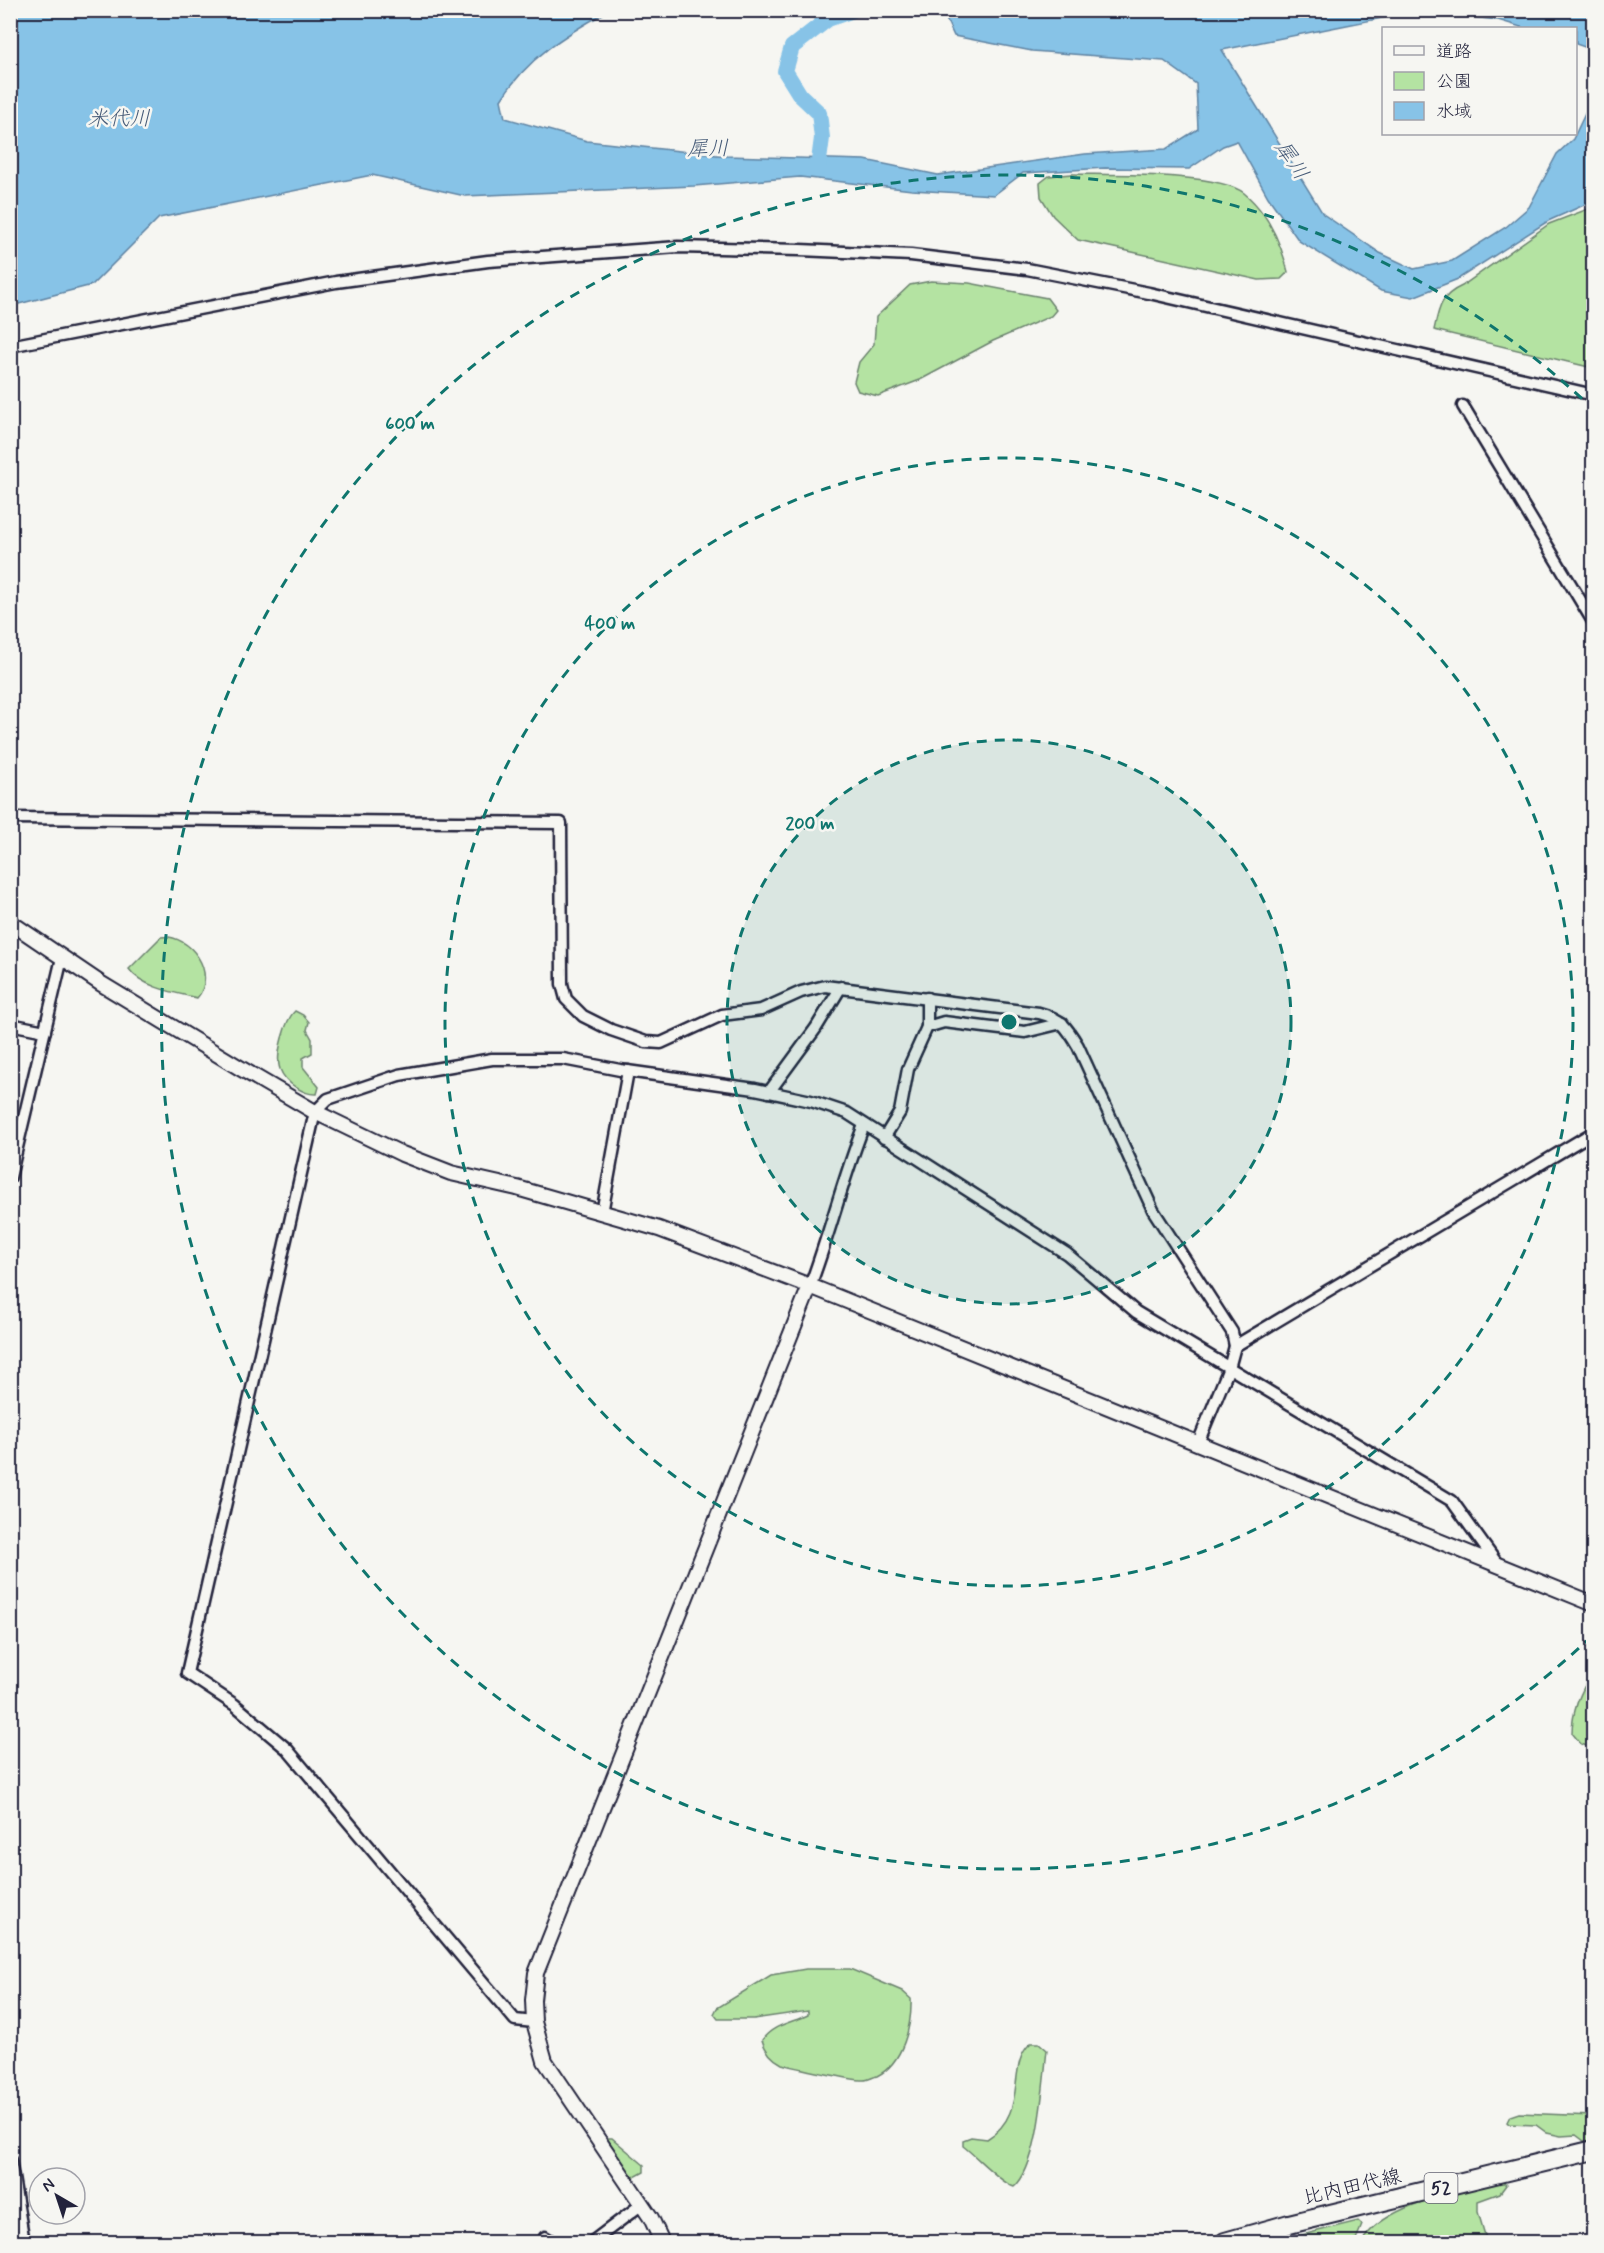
<svg xmlns="http://www.w3.org/2000/svg" width="1604" height="2253" viewBox="0 0 1604 2253" font-family="Mynerve,'Klee One',sans-serif">
	<style>
		.green { fill: #b4e3a2; stroke: #6b826e; stroke-width: 1.5 }
		.water { fill: #87c3e7; stroke: #5f83a2; stroke-width: 1.5 }
		.lines { fill: none; stroke-linecap: round; stroke-linejoin: round }
		.river { stroke: #87c3e7; stroke-width: 16 }
		.minor-casing { stroke: #22223b; stroke-width: 15 }
		.tertiary-casing { stroke: #22223b; stroke-width: 18 }
		.primary-casing { stroke: #22223b; stroke-width: 22 }
		.minor { stroke: #f6f6f2; stroke-width: 10 }
		.tertiary { stroke: #f6f6f2; stroke-width: 14 }
		.primary { stroke: #f6f6f2; stroke-width: 18 }
		.ring { fill: none; stroke: #0f766e; stroke-width: 3; stroke-dasharray: 10 8 }
		.labels { text-anchor: middle; stroke-width: 5; stroke-linejoin: round; paint-order: stroke }
		.shield { fill: #f6f6f2; stroke: #626272; stroke-width: 1.5 }
		.shield-label { font-size: 18px; font-weight: bold; fill: #22223b }
		.street-label { font-size: 20px; fill: #22223b; stroke: #f6f6f2 }
		.water-label { font-size: 21px; font-style: italic; fill: #455a77; stroke: #f6f6f2 }
		.centre { fill: #0f766e; stroke: #f6f6f2; stroke-width: 3 }
		.ring-label { font-size: 18px; text-anchor: middle; font-weight: bold; fill: #0f766e; stroke: #f6f6f2; stroke-width: 5; stroke-linejoin: round; paint-order: stroke }
	</style>
	<rect width="100%" height="100%" fill="#f6f6f2"/>
	<filter id="ink" filterUnits="userSpaceOnUse"><feTurbulence type="fractalNoise" baseFrequency=".0167" numOctaves="2"/><feDisplacementMap in="SourceGraphic" scale="12" xChannelSelector="R" yChannelSelector="G"/><feConvolveMatrix kernelMatrix="1 2 1 2 8 2 1 2 1" color-interpolation-filters="sRGB"/></filter>
	<g filter="url(#ink)">
		<g class="green">
			<path d="M1072,174C1109,175 1219,172 1244,193C1268,213 1281,243 1288,272L1281,279L1259,280L1078,240L1053,216L1041,197L1040,183L1049,176Z"/>
			<path d="M1593,207V368L1434,330C1439,308 1440,296 1462,286L1549,224Z"/>
			<polygon points="931,281 969,283 1047,298 1056,310 1051,316 993,341 920,380 878,396 858,391 854,382 859,362 874,344 876,317 910,285"/>
			<path d="M161,937C191,934 218,974 197,998C176,993 141,987 129,969Z"/>
			<path d="M295,1011L303,1015L309,1022L307,1030L312,1039V1053L303,1058V1067L319,1087L317,1094C304,1095 285,1083 280,1069C275,1056 285,1020 295,1011Z"/>
			<path d="M1593,1672V1748L1581,1744L1572,1733C1572,1711 1581,1690 1593,1672Z"/>
			<path d="M806,1969H850L902,1991L911,1999C912,2025 903,2063 877,2076C873,2077 868,2080 864,2080C856,2081 792,2067 782,2064C772,2059 765,2050 762,2040C774,2024 791,2023 808,2015V2011L754,2019H718L714,2014L717,2008L771,1975Z"/>
			<path d="M1031,2043H1039L1047,2050C1043,2083 1039,2166 1014,2187C1001,2183 976,2156 963,2146V2140L971,2137L987,2139C1030,2113 1005,2065 1031,2043Z"/>
			<polygon points="1519,2113 1593,2116 1593,2141 1584,2141 1576,2135 1561,2136 1547,2133 1536,2125 1509,2124 1507,2122 1510,2116"/>
			<polygon points="607,2138 612,2138 644,2165 644,2172 635,2177 627,2172"/>
			<path d="M1488,2182H1503L1506,2185L1500,2193L1478,2201V2212L1487,2242H1362C1382,2206 1450,2194 1488,2182Z"/>
			<polygon points="1358,2221 1362,2225 1355,2242 1288,2242 1294,2237"/>
		</g>
		<path class="water" d="M11,10L608,11C565,35 528,57 501,100L505,118L587,141L726,156L865,160L938,175L1085,154L1166,149L1198,129L1196,84L1164,61L1032,51L954,36L946,19L954,11H1593V50L1576,44V28H1524L1498,20L1417,11L1222,50L1323,214L1380,253L1414,269L1452,261L1506,227L1529,207L1557,154L1573,139L1593,97V201L1548,221L1458,279L1413,297L1381,291L1299,241L1268,197L1237,141L1223,146L1189,169L1105,168L1023,173L994,195L912,190L800,177L694,186L465,196L372,175L159,218L92,285L11,306Z"/>
		<g class="lines">
			<polyline class="river" points="806,168 818,168 822,138 819,113 800,95 785,71 792,47 828,19 853,10"/>
			<g class="minor-casing">
				<g id="minor">
					<polyline points="10,346 336,282 488,261 678,247 800,250 911,255 1027,269 1149,293 1594,395"/>
					<polyline points="1463,406 1594,623"/>
					<path d="M10,818L561,823L562,984L566,999L583,1016L611,1030L646,1042L661,1043L722,1015L761,1010L801,992L825,986L1039,1013C1062,1019 1066,1026 1078,1046L1153,1210L1232,1332L1235,1346L1229,1368L1198,1443"/>
					<polyline points="10,1024 45,1031"/>
					<polyline points="927,1027 944,1022 1025,1032 1062,1023"/>
					<polyline points="769,1092 816,1028 841,987"/>
					<polyline points="884,1138 900,1112 908,1069 927,1027 927,998"/>
					<polyline points="10,1177 62,958"/>
					<polyline points="602,1213 628,1071"/>
					<path d="M810,1286C830,1233 843,1178 864,1125"/>
					<polyline points="1235,1346 1594,1132"/>
					<polyline points="534,2022 515,2020 287,1749 235,1705 187,1673 315,1112 328,1099 399,1075 492,1059 563,1059 620,1070 755,1089 811,1101 847,1113 1067,1254 1136,1312 1452,1501 1498,1565"/>
					<polyline points="10,2160 24,2242"/>
					<polyline points="545,2237 553,2242"/>
					<polyline points="592,2242 642,2204"/>
				</g>
			</g>
			<g class="tertiary-casing">
				<g id="tertiary">
					<polyline points="10,922 100,983 240,1068 315,1112 402,1154 451,1173 517,1188 659,1229 810,1286 1594,1604"/>
					<polyline points="662,2242 651,2218 545,2061 534,2022 533,2000 536,1973 810,1286"/>
				</g>
			</g>
			<g class="primary-casing">
				<polyline id="primary" points="1225,2242 1289,2224 1594,2150"/>
			</g>
			<use href="#minor" class="minor"/>
			<use href="#tertiary" class="tertiary"/>
			<use href="#primary" class="primary"/>
		</g>
	</g>
	<circle cx="1009" cy="1022" r="282" fill="#0f766e" fill-opacity=".12"/>
	<g class="ring">
		<circle cx="1009" cy="1022" r="282"/>
		<circle cx="1009" cy="1022" r="564"/>
		<path d="M1592 1636A847 847 0 1 1 1592 408"/>
	</g>
	<g class="labels">
		<rect class="shield" x="1424.5" y="2173" width="33" height="30" rx="4.5"/>
		<g class="shield-label">
			<text x="1441" y="2194">52</text>
		</g>
		<g class="street-label">
			<text transform="translate(1352 2186) rotate(-13)" y="7">比内田代線</text>
		</g>
		<g class="water-label">
			<text x="119" y="125">米代川</text>
			<text transform="translate(708 148) rotate(-1)" y="7">犀川</text>
			<text transform="translate(1292 160) rotate(56)" y="7">犀川</text>
		</g>
	</g>
	<circle cx="1009" cy="1022" r="9" class="centre"/>
	<g class="ring-label">
		<text x="410" y="429">600 m</text>
		<text x="610" y="629">400 m</text>
		<text x="810" y="829">200 m</text>
	</g>
	<rect width="1604" height="2253" fill="none" stroke="#f6f6f2" stroke-width="36"/>
	<rect x="18" y="18" width="1568" height="2217" fill="none" stroke="#22223b" stroke-width="2" filter="url(#ink)"/>
	<rect x="1382" y="27" width="195" height="108" fill="#f6f6f2" stroke="#a1a1a9" stroke-width="1.5"/>
	<rect x="1394" y="46" width="30" height="9" fill="#f6f6f2" stroke="#a1a1a9" stroke-width="1.5"/>
	<text x="1436" y="57" font-size="18" fill="#22223b">道路</text>
	<rect x="1394" y="72" width="30" height="18" fill="#b4e3a2" stroke="#a1a1a9" stroke-width="1.5"/>
	<text x="1436" y="87" font-size="18" fill="#22223b">公園</text>
	<rect x="1394" y="102" width="30" height="18" fill="#87c3e7" stroke="#a1a1a9" stroke-width="1.5"/>
	<text x="1436" y="117" font-size="18" fill="#22223b">水域</text>
	<g transform="translate(57 2196) rotate(321)"><circle r="28" fill="#f6f6f2" stroke="#a1a1a9" stroke-width="1.5"/>
	<path d="M0-4.5L10 22L0 15L-10 22Z" fill="#22223b"/>
	<text y="-9" font-size="16" font-weight="bold" text-anchor="middle" fill="#22223b">N</text>
	</g>
</svg>
